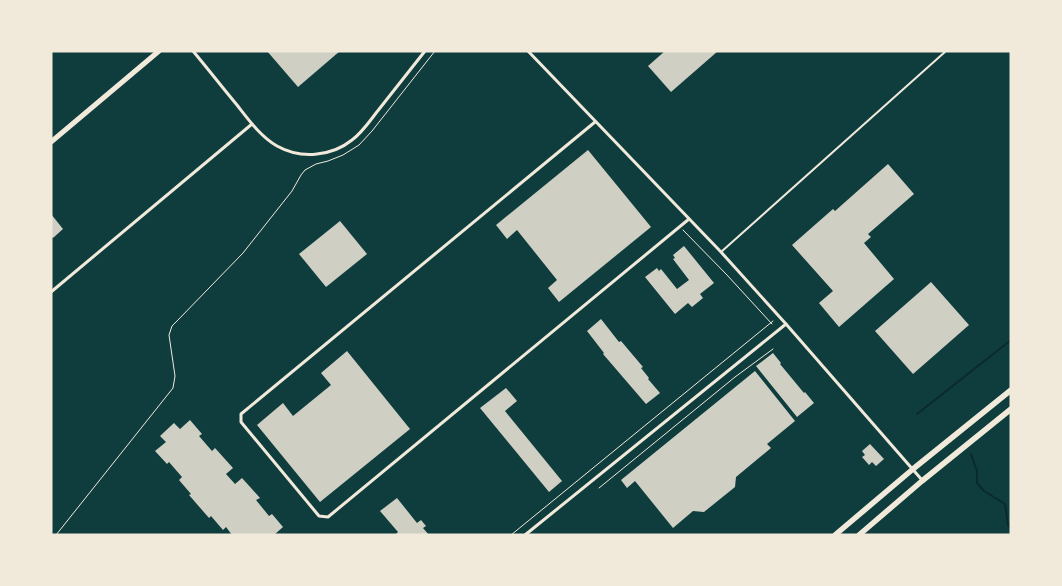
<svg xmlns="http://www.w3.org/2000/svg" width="1062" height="586" viewBox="0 0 1062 586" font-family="Figtree,sans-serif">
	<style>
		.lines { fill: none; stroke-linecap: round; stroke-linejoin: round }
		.stream { stroke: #0a2a2b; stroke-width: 2 }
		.building { fill: #cfcfc3 }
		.path { stroke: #f1e9da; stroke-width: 1 }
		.service { stroke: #f1e9da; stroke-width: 2 }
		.minor { stroke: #f1e9da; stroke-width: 3 }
		.secondary { stroke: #f1e9da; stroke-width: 5 }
		.trunk { stroke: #f1e9da; stroke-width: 5.5 }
	</style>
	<rect width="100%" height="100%" fill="#0f3d3e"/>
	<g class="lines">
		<g class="stream">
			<polyline points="917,414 1011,340"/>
			<polyline points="971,454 977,471 977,483 984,491 1005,504 1008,525 1011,528"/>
		</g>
	</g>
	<g class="building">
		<polygon points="267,51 340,51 298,87"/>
		<polygon points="665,51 718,51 671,92 648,66"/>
		<polygon points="588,150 651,227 559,302 548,288 557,280 517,230 507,239 496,225"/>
		<polygon points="888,164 914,194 868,234 871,237 864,243 894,279 839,327 819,303 833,291 792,245 833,209 835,211"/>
		<polygon points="51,214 63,229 53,238 51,236"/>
		<polygon points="340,221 367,254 326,287 299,254"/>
		<polygon points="684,246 714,283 700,294 703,298 692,307 688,303 675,314 645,277 657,268 659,271 661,269 677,289 689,280 673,259 675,258 673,255"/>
		<polygon points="931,282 969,325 913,374 875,331"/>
		<polygon points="601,319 619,342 621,341 643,367 641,368 649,378 648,379 660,393 646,404 603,354 604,353 587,331"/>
		<polygon points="347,351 410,429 320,502 257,425 283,403 293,416 331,385 321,373"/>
		<polygon points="773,353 781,363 780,364 804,393 805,392 814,403 797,417 756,366"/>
		<polygon points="755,371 795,421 767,444 771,448 736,477 735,487 704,512 693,511 673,528 635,481 627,488 621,480"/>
		<polygon points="506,388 517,401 505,411 562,481 549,492 480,408"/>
		<polygon points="190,420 202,434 199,436 212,451 215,448 233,468 226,474 235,484 242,478 260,498 256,500 269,516 272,514 283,527 274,535 232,535 226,527 223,530 211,516 209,518 189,495 191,494 179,480 182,477 169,462 167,464 155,451 166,442 160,436 174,423 180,429"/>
		<polygon points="870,444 884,459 876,466 872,462 869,465 862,457 865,455 862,451"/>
		<polygon points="397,498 417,523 421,520 426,526 423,528 429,535 395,535 398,532 380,511"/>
	</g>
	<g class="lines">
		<g class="path">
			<polyline points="683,230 727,275 772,324"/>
			<polyline points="599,488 735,377 773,349"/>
			<polyline points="56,535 173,388 175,376 169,335 172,326 177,321 243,253 292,191 301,175 305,170 316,164 328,161 343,155 359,145 372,131 435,51"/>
			<polyline points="511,535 773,321"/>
		</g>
		<polyline class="service" points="721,252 946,51"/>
		<g class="minor">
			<path d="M193,51C208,69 222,87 237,105C248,119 260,136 277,146C300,159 331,157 352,140C363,132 371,119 380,108C395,89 410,70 425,51"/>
			<polyline points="528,51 721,252 786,324 922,480"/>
			<polyline points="595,122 241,414 241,422 319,516 328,517 689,219"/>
			<polyline points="51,292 252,124"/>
			<polyline points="525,535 786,324"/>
		</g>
		<polyline class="secondary" points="51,142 159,51"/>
		<g class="trunk">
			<polyline points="835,535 913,469 1011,390"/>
			<polyline points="859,535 922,481 1011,409"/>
		</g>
	</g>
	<rect width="1062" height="586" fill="none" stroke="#f1e9da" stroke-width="105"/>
</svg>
